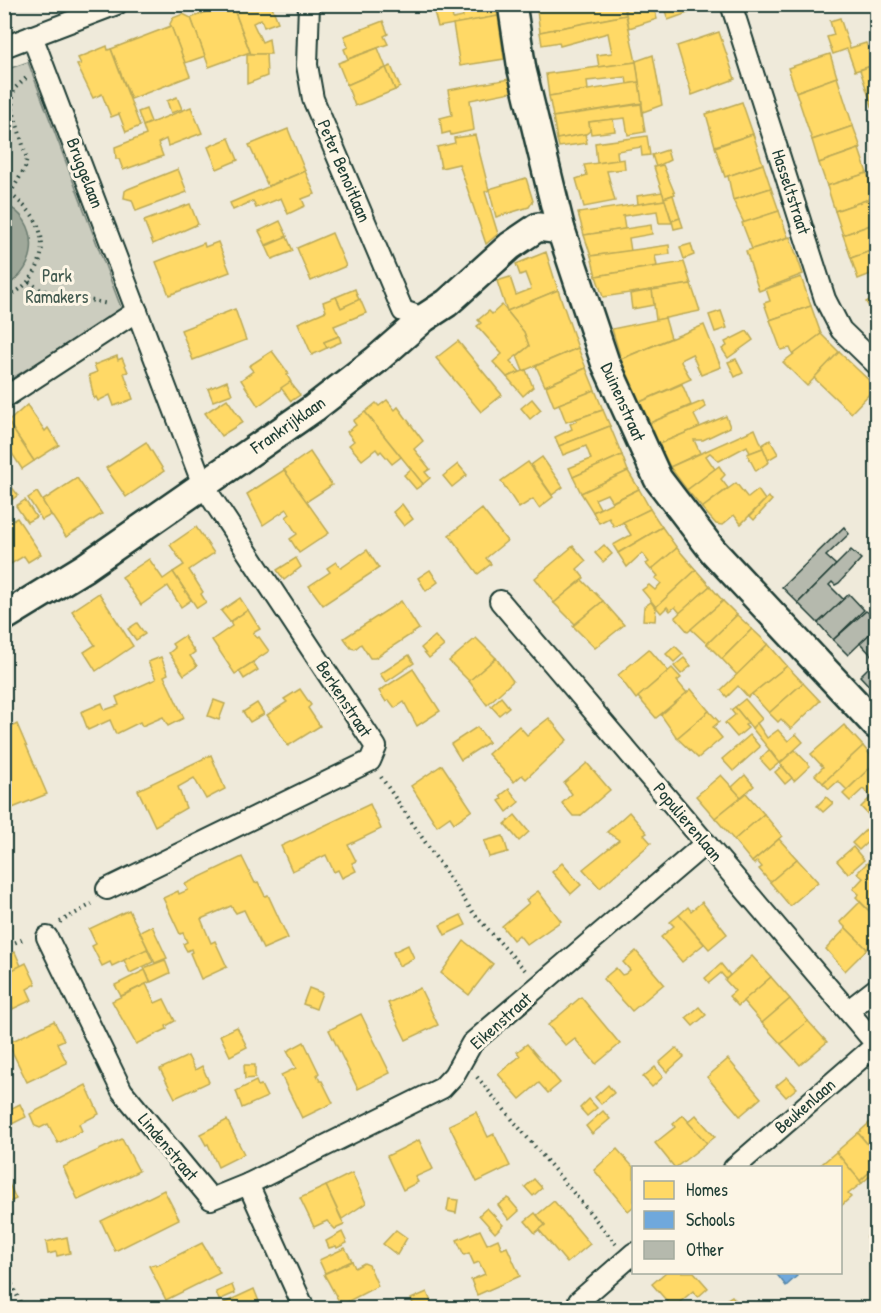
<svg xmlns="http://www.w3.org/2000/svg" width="881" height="1313" viewBox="0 0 881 1313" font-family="'Patrick Hand',sans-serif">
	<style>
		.green { fill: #cccdbf; stroke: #76857a; stroke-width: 1.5 }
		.water { fill: #9fa89a; stroke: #6c7d71; stroke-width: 1.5 }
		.homes { fill: #ffd966; stroke: #bcaa57; stroke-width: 1.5; fill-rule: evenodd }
		.schools { fill: #6fa8dc; stroke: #5788aa; stroke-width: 1.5 }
		.building { fill: #b5b9ad; stroke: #1f3d34; stroke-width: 1.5 }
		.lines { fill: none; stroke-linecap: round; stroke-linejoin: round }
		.street-casing { stroke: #1f3d34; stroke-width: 24 }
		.secondary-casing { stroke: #1f3d34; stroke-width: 32 }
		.path { stroke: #1f3d34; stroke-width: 4; stroke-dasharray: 1.5 4.5; stroke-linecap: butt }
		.street { stroke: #fcf5e5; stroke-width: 20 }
		.secondary { stroke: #fcf5e5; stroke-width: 27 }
		.labels { text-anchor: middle; stroke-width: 6; stroke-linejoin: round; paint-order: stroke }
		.street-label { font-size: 18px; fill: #1f3d34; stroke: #fcf5e5 }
		.park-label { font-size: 18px; fill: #425a50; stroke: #fcf5e5 }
	</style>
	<rect width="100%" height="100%" fill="#efeada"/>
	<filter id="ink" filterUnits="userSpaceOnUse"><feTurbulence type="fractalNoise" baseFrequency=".0167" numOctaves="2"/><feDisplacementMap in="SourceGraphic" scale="12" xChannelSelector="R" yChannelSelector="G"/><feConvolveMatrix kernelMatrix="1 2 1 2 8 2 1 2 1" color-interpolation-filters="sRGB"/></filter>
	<g filter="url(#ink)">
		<polygon class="green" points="28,62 122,310 5,383 5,70"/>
		<path class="water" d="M4,204C41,219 40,270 5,286Z"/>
		<g class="homes">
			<polygon points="226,4 232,4 250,52 209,67 191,18"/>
			<polygon points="232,4 271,4 278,22 264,27 261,19 253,23 262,42 269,39 271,54 251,54"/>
			<polygon points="410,4 427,4 411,10"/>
			<path d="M432,4H496L498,16L438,27ZM461,5L463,17L453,19L451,7Z"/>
			<polygon points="536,4 624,4 626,15 540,32"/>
			<polygon points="624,4 653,4 657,19 629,28"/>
			<polygon points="663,4 710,4 710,5 668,20"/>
			<polygon points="183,14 191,18 205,56 185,63 170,24 173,18"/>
			<polygon points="626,15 636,62 599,67 597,55 612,53 608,33 560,46 559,42 542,45 540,32"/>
			<polygon points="498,16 504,59 460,66 453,24"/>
			<polygon points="840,18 850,48 866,43 874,65 855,71 847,49 833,54 827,37 834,35 830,21"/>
			<polygon points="383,21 388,34 384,36 388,44 348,59 344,49 348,47 344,36"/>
			<polygon points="171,26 190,76 131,99 111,49"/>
			<polygon points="719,32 735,79 692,95 677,46"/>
			<polygon points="107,46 108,50 111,49 140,126 126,132 119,114 111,117 102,94 93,98 77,65 81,64 78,58"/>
			<polygon points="378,48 386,68 347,85 338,63"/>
			<polygon points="247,54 266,54 267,76 247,84"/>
			<polygon points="830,54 837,77 796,92 788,68"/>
			<polygon points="653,55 662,105 643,112 636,61"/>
			<polygon points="636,62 639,82 627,84 626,77 587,81 588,90 549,96 546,74"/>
			<polygon points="876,64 876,118 860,70"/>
			<polygon points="391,66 400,87 395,90 386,68"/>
			<polygon points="386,68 395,90 355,106 347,85"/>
			<polygon points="837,77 853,126 812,140 796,92"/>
			<polygon points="509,79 511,92 470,100 474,130 451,135 450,132 442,134 440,118 452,115 448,90"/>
			<polygon points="639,82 642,103 553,117 549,96"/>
			<polygon points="177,97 182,109 171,113 167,101"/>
			<polygon points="742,102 753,134 715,146 706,114"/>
			<polygon points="641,104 645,132 628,135 625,118 589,122 590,131 586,134 557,139 553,117"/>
			<polygon points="191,107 202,133 168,146 166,139 158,143 163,156 123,170 119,159 116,159 115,147 146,135 143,126"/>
			<polygon points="146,109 151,122 143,126 138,112"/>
			<polygon points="613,119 615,131 591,134 589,122"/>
			<polygon points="853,126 861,148 819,163 812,140"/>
			<polygon points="288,129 305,171 268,186 249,145"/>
			<polygon points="585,134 587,143 559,147 557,139"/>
			<polygon points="753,134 763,164 725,177 715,147"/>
			<polygon points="475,135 489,190 485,192 498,234 486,244 459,164 441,168 437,147 455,143 454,138"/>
			<polygon points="647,136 650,155 642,156 641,147 617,151 618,160 597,163 595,143"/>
			<polygon points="229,138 238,160 217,169 208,147"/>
			<polygon points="859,149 867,173 827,186 819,163"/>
			<polygon points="667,150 670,160 656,167 652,155"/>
			<polygon points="624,159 625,169 607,171 615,201 584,207 576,179 587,175 584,165"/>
			<polygon points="763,164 771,188 733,200 728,176"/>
			<polygon points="663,165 675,194 664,198 654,167"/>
			<polygon points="178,169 187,192 136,211 132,200 124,198 125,191 128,189"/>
			<polygon points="305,171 315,194 302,199 305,206 288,214 281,198 256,208 253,201 233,210 230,203"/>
			<polygon points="867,173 875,197 835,211 827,186"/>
			<polygon points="526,178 533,201 529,207 496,217 489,189"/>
			<polygon points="771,188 779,211 744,223 733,200"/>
			<polygon points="662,192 665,200 638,204 637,196"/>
			<polygon points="673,195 680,218 672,221 664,198"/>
			<polygon points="872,198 876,223 843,235 835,211"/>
			<polygon points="665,200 672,223 659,223 657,211 623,216 625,229 584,235 578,213"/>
			<polygon points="190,204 198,224 153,244 144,221"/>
			<polygon points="779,211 788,237 752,249 742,223"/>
			<polygon points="680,218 683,227 674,229 672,221"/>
			<polygon points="280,221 287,236 266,245 259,231"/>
			<polygon points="876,223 876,249 851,258 843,235"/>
			<polygon points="651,225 652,234 629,238 631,251 591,256 584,235"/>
			<polygon points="332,233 346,266 311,281 297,248"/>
			<polygon points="287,237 293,251 272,259 266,246"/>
			<polygon points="790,237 803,274 759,291 746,251"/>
			<polygon points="218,242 230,272 169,295 156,262 204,243 205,247"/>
			<polygon points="691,244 694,255 684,259 680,247"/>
			<polygon points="669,245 670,254 655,256 657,266 596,276 591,256"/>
			<polygon points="876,249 876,272 858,279 851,258"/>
			<polygon points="546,252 558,290 507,311 497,281 510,277 516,295 531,289 525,273 520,275 516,264"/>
			<polygon points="684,262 691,284 603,297 596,276"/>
			<polygon points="801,277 811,306 770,320 764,303 770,301 766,289"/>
			<polygon points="691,284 700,311 656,320 652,290"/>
			<polygon points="355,289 359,300 341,308 336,297"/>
			<polygon points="558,290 578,348 523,371 517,356 529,346 524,332 507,311"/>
			<polygon points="652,290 654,305 632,309 630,294"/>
			<polygon points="876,296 876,318 866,302"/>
			<polygon points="336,297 341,308 360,299 366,313 334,326 339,336 324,342 327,348 312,355 298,323 326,311 323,302"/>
			<polygon points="502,305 524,332 529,346 510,361 520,372 507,377 493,362 502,354 477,326 481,323 478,320 489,311 492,314"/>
			<polygon points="811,306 821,334 793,355 790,348 781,350 770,320"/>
			<polygon points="235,309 246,340 193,360 181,330"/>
			<polygon points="721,311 727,328 715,332 709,315"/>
			<polygon points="665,318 671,338 621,359 612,329"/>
			<polygon points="704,325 721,367 701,375 692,354 682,359 681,362 691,379 640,402 621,359"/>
			<polygon points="747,331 753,340 728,358 722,349 727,346 725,342"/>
			<polygon points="821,334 839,352 807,386 783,362"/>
			<polygon points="339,336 341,342 327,348 324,342"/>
			<polygon points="458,341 502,395 481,412 436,358"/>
			<polygon points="578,348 586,368 545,386 536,366"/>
			<polygon points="272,351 289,374 287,375 291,382 258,406 241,380 253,371 249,366"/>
			<polygon points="839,352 876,387 851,413 814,378"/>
			<polygon points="117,356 118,360 122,358 128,372 124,373 133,399 114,406 110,395 98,401 96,397 94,399 89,375 97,372 94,365"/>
			<polygon points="736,359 743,373 735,377 728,362"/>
			<polygon points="586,368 595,390 554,406 546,386"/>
			<polygon points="526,370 533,387 523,396 507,377"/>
			<polygon points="227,381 232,394 213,401 208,389"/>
			<polygon points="290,382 300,395 291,401 281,388"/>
			<polygon points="682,384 691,405 650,423 640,402"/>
			<polygon points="595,390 603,410 566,422 559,404"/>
			<polygon points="227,399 243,422 221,436 205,413"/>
			<polygon points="532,399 541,410 530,419 521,408"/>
			<polygon points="387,400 395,410 398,407 423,441 414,449 430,469 425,472 430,478 423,484 365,412 376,403 379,406"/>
			<polygon points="703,401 706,407 694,415 700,427 659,444 650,423"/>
			<polygon points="27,405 45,431 48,428 59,445 34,461 8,422"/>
			<polygon points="603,410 610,426 559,446 555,437 572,429 570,424 577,421 576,419"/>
			<polygon points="365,412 401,457 392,464 381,451 379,453 376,449 362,460 349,445 354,441 347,432 356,425 353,421"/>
			<polygon points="726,416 730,427 703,440 694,440 700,453 670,467 659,444"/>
			<polygon points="8,422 34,461 22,469 4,441 4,424"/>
			<polygon points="610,426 622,455 573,477 569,468 591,459 586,446 563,455 559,446"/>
			<polygon points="755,429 763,448 750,453 747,446 719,461 710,453 706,456 715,469 687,490 670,467"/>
			<polygon points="770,440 778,454 768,460 762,445"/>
			<polygon points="146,442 164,471 126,497 106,468"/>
			<polygon points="763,448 769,462 756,471 747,454"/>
			<polygon points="310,452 332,485 306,502 284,470"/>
			<polygon points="622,455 628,471 581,493 573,477"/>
			<polygon points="542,457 563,487 552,495 531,465"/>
			<polygon points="528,462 553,497 539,508 533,499 519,508 501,481"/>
			<polygon points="458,464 467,475 452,487 443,476"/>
			<polygon points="719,466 725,475 721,479 728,488 702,508 687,490"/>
			<polygon points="411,469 423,484 416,489 404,475"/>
			<polygon points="284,470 329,533 299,553 290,539 297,534 286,517 290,514 287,509 263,525 247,494"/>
			<polygon points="628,471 639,489 612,502 607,494 595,499 600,508 593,512 581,493"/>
			<polygon points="77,478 102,514 66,537 42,501"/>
			<polygon points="736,483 748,498 758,490 765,500 741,524 734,515 722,525 716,524 702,508"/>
			<polygon points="10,485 18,495 6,504 4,488"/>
			<polygon points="639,489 650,509 614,527 609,518 599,523 593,512"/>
			<polygon points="37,492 51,515 42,520 28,498"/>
			<polygon points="768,497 772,500 754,520 750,516"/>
			<polygon points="25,500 36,517 27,522 16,506"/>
			<polygon points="402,504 413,519 404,526 393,512"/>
			<polygon points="482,509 507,541 486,558 491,564 478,574 449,535"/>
			<polygon points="650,509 662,527 618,553 613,545 631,535 623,522"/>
			<polygon points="17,518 41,554 28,562 24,556 4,568 4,525"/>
			<polygon points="196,527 214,553 189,570 203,592 201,594 206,602 197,608 173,572 184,565 170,545"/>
			<polygon points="662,527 677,548 651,570 646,564 649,562 642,553 627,567 618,553"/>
			<polygon points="604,545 612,554 603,562 595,553"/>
			<polygon points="573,546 586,561 577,569 584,578 554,603 535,578"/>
			<polygon points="677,548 696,570 656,607 642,590 649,585 655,590 661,583 655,578 658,576 652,569"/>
			<polygon points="367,550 379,568 323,605 309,586 330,572 327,568 336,562 341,568"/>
			<polygon points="296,558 301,567 284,580 277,570"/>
			<polygon points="149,559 163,579 173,572 191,600 181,607 168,586 141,605 122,577"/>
			<polygon points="430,570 438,582 426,591 418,578"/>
			<polygon points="696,570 710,586 680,613 675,607 670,611 667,607 661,613 656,607"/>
			<polygon points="582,580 603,601 575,624 554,603"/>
			<polygon points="710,586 723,601 688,632 675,617"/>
			<polygon points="99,593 133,646 96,671 84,652 95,645 72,611"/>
			<polygon points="240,598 248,610 230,622 221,611"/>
			<polygon points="401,601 419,629 375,658 370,658 361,644 355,649 351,648 344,638"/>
			<polygon points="603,601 624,625 595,648 573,626"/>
			<polygon points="723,601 737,615 707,644 691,629"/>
			<polygon points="651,602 656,609 655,621 643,620 644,607"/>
			<polygon points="248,610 260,629 253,633 257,638 259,637 269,651 235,674 212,640 232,626 230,622"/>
			<polygon points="737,615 752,629 722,659 707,644"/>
			<polygon points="137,623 145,634 136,640 128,629"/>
			<polygon points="752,629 768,644 737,675 722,659"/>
			<polygon points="184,636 195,652 190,656 197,666 184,675 169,653 175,648 172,644"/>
			<polygon points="435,636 444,646 429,658 421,648"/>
			<polygon points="476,638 496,658 469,681 449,661"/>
			<polygon points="768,644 787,666 748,697 738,686 727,697 721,690"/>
			<polygon points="675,646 683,654 674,662 666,654"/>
			<polygon points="649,649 668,671 636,699 618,675"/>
			<polygon points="409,655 414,663 386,682 380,674"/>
			<polygon points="161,657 168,674 164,676 184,718 168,726 163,717 142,726 140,722 116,734 110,720 88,730 81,712 102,703 105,710 119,705 116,697 156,679 148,662"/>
			<polygon points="496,658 513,681 487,705 469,681"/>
			<polygon points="684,658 691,666 681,674 674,666"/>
			<polygon points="253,662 258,670 244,679 239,671"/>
			<polygon points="787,666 803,683 769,713 752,694"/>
			<polygon points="672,668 681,678 677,681 687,693 656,718 638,697"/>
			<polygon points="413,669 440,711 417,726 404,702 395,708 389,700 386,702 379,691"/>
			<polygon points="803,683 820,701 791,729 781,719 778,722 769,713"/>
			<polygon points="300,689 311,705 308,708 320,726 288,746 267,715 287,702 284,699"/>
			<polygon points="691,689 709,711 677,738 661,715"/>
			<polygon points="501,697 509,707 499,715 491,706"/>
			<polygon points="745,699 762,719 752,728 735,707"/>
			<polygon points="214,700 225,704 219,720 208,716"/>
			<polygon points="257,703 264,714 250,722 243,712"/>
			<polygon points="735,707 748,723 745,725 748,728 737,737 725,723 735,715 731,710"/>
			<polygon points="709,711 719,722 713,727 722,738 698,758 677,738"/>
			<polygon points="4,715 10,728 17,724 47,794 10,809 4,796"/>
			<polygon points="549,718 567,740 526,779 522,775 514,782 488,754 519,726 527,735"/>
			<polygon points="757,723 767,738 778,730 788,741 796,734 803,742 780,763 752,728"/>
			<polygon points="844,725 863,746 823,783 815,775 823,767 811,754"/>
			<polygon points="477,727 489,742 461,760 451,744"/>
			<polygon points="750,735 760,747 733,771 722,759"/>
			<polygon points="863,746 876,762 847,790 838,781 829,789 823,783"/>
			<polygon points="769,750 779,763 770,770 760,759"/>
			<polygon points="795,750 810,766 794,781 780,763"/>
			<polygon points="211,755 225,789 206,799 194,778 178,787 186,808 155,826 138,790"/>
			<polygon points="876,762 876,792 871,797 863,789 850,801 843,794"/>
			<polygon points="587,763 610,790 580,816 573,816 562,803 572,794 564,783"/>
			<polygon points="442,765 472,810 454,823 450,817 437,826 411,786"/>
			<polygon points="782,766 792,778 785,784 775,772"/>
			<polygon points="721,775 741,797 715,818 696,796"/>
			<polygon points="745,775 754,786 741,797 732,787"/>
			<polygon points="509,789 519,802 507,812 499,801 502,799 500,796"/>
			<polygon points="876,792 876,820 875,822 861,807"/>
			<polygon points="746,793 764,814 734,840 715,818"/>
			<polygon points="826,797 833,803 823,812 817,806"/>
			<polygon points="370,804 381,829 348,845 356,861 352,863 356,871 342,878 338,870 334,872 326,855 292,871 281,846"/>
			<polygon points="629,812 647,833 644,835 651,843 600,888 583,869 619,840 607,832"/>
			<polygon points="764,814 782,836 752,862 734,840"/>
			<polygon points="515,815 529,832 519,841 505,824"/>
			<polygon points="876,820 876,834 859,850 852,843"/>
			<polygon points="503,836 508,852 489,857 484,841"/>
			<polygon points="779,839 797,859 770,882 759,869 762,867 757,861 754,864 752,862"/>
			<polygon points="853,847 864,860 848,874 837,861"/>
			<polygon points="876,852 876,868 869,861"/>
			<polygon points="242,857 255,883 258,882 265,896 268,895 288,938 263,949 244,910 236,913 231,906 201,919 211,943 215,941 227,967 201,979 190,953 192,952 191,949 187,951 183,944 187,942 183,933 180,934 163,898 178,891 179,894 188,890 185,884"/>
			<polygon points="797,859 818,882 790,906 770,882"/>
			<polygon points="869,861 876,869 876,918 856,897 859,894 853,889 863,878 857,873"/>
			<polygon points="562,863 581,885 571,894 552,872"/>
			<polygon points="538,891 561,921 527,945 519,935 513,940 502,926 529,903 526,900"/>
			<polygon points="702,902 727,934 709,949 679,915 688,907 691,911"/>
			<polygon points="860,902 876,918 876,939 867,949 840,922"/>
			<polygon points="129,910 148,949 112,966 110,962 102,966 92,946 96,944 89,929"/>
			<polygon points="461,915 466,925 445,935 440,925"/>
			<polygon points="679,915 704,944 682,962 661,937 674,926 670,922"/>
			<polygon points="152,926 167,958 155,963 140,932"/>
			<polygon points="846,928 867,949 845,971 826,949"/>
			<polygon points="464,941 493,964 469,995 441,973"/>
			<polygon points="408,945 414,958 399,966 393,952"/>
			<polygon points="147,949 153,962 130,973 124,960"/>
			<polygon points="636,951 664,984 632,1011 603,979 616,968 622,975 625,974 630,970 623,962"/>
			<polygon points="15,952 21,966 4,974 4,958"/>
			<polygon points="752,956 771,977 738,1006 729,996 735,991 725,980"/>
			<polygon points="165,960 170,973 151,982 144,968"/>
			<polygon points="26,963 36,984 27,989 32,1000 4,1013 4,974"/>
			<polygon points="721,964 730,975 726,979 721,973 709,983 705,978"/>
			<polygon points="145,970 150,982 121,996 115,985"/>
			<polygon points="771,977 790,999 762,1023 743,1001"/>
			<polygon points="146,984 155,1003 164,999 175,1021 166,1026 167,1029 136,1044 112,1001"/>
			<polygon points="309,988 322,993 316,1009 303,1004"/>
			<polygon points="420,988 438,1025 406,1040 388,1003"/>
			<polygon points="581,997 620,1044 596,1064 575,1039 566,1046 548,1025"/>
			<polygon points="790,999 808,1021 781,1044 762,1023"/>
			<polygon points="699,1007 706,1015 693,1026 686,1018"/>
			<polygon points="361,1014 390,1073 358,1089 329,1030"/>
			<polygon points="54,1021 64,1040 57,1043 67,1063 27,1082 8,1043"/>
			<polygon points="808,1021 827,1042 800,1065 781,1044"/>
			<polygon points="237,1027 247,1047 230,1056 220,1035"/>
			<polygon points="304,1042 319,1073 317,1075 320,1081 322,1081 333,1103 302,1118 281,1075 296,1068 287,1051"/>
			<polygon points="527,1044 560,1083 548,1093 539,1083 520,1099 498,1074 520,1056 517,1052"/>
			<polygon points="676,1048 684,1057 667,1072 659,1063"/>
			<polygon points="188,1056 195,1070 202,1066 209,1082 175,1098 160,1069"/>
			<polygon points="728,1059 761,1098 740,1116 707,1077"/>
			<polygon points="244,1065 255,1065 255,1078 245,1079"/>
			<polygon points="655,1067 663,1077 652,1087 643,1077"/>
			<polygon points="787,1077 797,1088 786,1097 776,1086"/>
			<polygon points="256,1081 258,1086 261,1085 267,1097 242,1108 236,1091"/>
			<polygon points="86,1085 99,1114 79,1124 82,1131 58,1143 48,1124 40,1128 35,1126 30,1114"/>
			<polygon points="608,1085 614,1093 601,1104 595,1097"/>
			<polygon points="589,1099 597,1108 587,1116 580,1108"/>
			<polygon points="20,1104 26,1117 4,1128 4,1112"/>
			<polygon points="603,1111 610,1119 592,1134 586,1126"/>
			<polygon points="476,1112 488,1137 494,1134 510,1166 477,1182 449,1125"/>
			<polygon points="683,1115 707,1143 675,1168 655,1143 675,1127 673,1124"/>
			<polygon points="696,1115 715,1137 707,1143 688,1122"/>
			<polygon points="876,1117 876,1154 858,1133"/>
			<polygon points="227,1120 244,1154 218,1167 208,1144 206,1145 200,1134"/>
			<polygon points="858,1133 876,1154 876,1166 860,1181 836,1152"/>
			<polygon points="122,1139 139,1171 78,1200 63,1167"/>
			<polygon points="419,1140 433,1169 415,1177 418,1182 403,1190 387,1156"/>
			<polygon points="617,1149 634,1168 634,1206 628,1211 594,1170"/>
			<polygon points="836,1152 862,1183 848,1194 851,1197 841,1206 840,1168 817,1168"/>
			<polygon points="876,1166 876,1171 862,1183 860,1181"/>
			<polygon points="352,1173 366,1203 342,1219 326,1186"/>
			<polygon points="534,1179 542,1188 533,1196 525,1187"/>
			<polygon points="9,1184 16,1199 6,1204 4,1187"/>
			<polygon points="326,1186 344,1225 335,1229 327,1221 314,1227 300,1198"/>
			<polygon points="164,1190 179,1219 115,1251 101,1221"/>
			<polygon points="508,1198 519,1211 509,1220 498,1205"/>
			<polygon points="449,1199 458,1200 456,1213 447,1211"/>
			<polygon points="554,1201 590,1244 567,1263 539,1230 545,1225 537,1215"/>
			<polygon points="487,1208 503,1225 495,1233 479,1215"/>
			<polygon points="535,1213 545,1225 535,1233 525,1221"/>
			<polygon points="396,1230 407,1238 397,1255 383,1244"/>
			<polygon points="480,1230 487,1244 498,1239 502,1249 507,1247 520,1276 477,1295 471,1280 485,1274 479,1262 474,1264 469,1253 464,1255 457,1240"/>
			<polygon points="342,1232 347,1243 337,1248 336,1246 329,1248 326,1241"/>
			<polygon points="875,1233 876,1236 875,1251 867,1237"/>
			<polygon points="67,1237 70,1253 57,1256 56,1252 48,1254 46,1242"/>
			<polygon points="202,1243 220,1273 166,1300 149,1266 155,1264 156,1266"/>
			<polygon points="345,1248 352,1261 325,1273 319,1260"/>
			<polygon points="352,1261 355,1268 364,1263 369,1265 378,1286 341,1305 324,1274"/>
			<polygon points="666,1272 694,1272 708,1288 698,1297 693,1291 673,1308 652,1284"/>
			<polygon points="232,1285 235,1293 219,1300 216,1292"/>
			<polygon points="254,1289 260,1304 259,1308 226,1308 224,1303"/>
			<polygon points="427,1292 433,1307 415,1308 411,1299"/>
			<polygon points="732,1296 742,1308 718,1308 716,1306"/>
		</g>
		<polygon class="schools" points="775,1272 793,1272 797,1276 786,1286"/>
		<g class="building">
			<polygon points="844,527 849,534 826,556 836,565 798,603 782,587"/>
			<polygon points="851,550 861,559 839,583 835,585 832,582 829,585 844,600 818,623 798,603"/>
			<polygon points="849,594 864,610 833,640 818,623"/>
			<polygon points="866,611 876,618 876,628 848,655 833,640"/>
			<polygon points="876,628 876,660 860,643"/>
			<polygon points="876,660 876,689 874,691 860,676"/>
		</g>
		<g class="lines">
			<g class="street-casing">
				<g id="street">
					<polyline points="309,4 307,65 313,99 403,311 424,318"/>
					<polyline points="731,4 825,299 841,330 876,364"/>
					<polyline points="32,36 203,485 376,747 370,761 107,889"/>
					<polyline points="4,47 117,4"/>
					<polyline points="4,398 137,311"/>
					<polyline points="500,601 876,1044"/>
					<polyline points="47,937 122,1091 211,1199 248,1184 304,1308"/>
					<polyline points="849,1010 876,989"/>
					<polyline points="734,1168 876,1045"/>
					<polyline points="248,1184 442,1088 454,1075 472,1043 706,843"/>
					<polyline points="579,1301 634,1253"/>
				</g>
			</g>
			<g class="secondary-casing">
				<g id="secondary">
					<polyline points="512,4 522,70 561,230 605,362 658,479 713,551 876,725"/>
					<polyline points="4,617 84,568 314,408 376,360 424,318 447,303 510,246 538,227 561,230"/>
				</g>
			</g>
			<g class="path">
				<path d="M4,193C13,194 18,201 24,206C55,234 44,283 4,298"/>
				<polyline points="10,194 25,168 27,159 12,107 14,89 26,78"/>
				<polyline points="29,282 41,290 108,304"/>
				<polyline points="381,777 474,914 525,970"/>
				<polyline points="60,922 92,904"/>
				<polyline points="4,947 26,938"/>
				<polyline points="477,1077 616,1244"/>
				<polyline points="4,1268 23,1308"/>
			</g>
			<use href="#street" class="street"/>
			<use href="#secondary" class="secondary"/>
		</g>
	</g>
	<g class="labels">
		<g class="street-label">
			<text transform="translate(344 171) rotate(67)" y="6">Peter Benoitlaan</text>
			<text transform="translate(85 173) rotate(69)" y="6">Bruggelaan</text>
			<text transform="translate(791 192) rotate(72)" y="6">Hasseltstraat</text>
			<text transform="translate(623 402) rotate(66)" y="6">Duinenstraat</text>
			<text transform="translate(288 425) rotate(-35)" y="6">Frankrijklaan</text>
			<text transform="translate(344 699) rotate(57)" y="6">Berkenstraat</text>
			<text transform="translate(688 822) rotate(50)" y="6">Populierenlaan</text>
			<text transform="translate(501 1021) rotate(-42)" y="6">Eikenstraat</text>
			<text transform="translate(805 1106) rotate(-41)" y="6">Beukenlaan</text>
			<text transform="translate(168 1147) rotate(50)" y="6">Lindenstraat</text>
		</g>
		<g class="park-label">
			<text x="57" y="282">Park<tspan x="57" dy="21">Ramakers</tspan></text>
		</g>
	</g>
	<rect width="881" height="1313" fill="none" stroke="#fcf5e5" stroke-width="24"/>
	<rect x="12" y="12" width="857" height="1289" fill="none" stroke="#1f3d34" stroke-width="2" filter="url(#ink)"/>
	<rect x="632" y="1166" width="210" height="108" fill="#fcf5e5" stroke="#a4ab9e" stroke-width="1.5"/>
	<rect x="644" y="1181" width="30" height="18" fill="#ffd966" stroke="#a4ab9e" stroke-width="1.5"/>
	<text x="686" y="1196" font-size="18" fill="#1f3d34">Homes</text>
	<rect x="644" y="1211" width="30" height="18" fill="#6fa8dc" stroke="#a4ab9e" stroke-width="1.5"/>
	<text x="686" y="1226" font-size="18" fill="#1f3d34">Schools</text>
	<rect x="644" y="1241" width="30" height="18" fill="#b5b9ad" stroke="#a4ab9e" stroke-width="1.5"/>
	<text x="686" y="1256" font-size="18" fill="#1f3d34">Other</text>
</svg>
